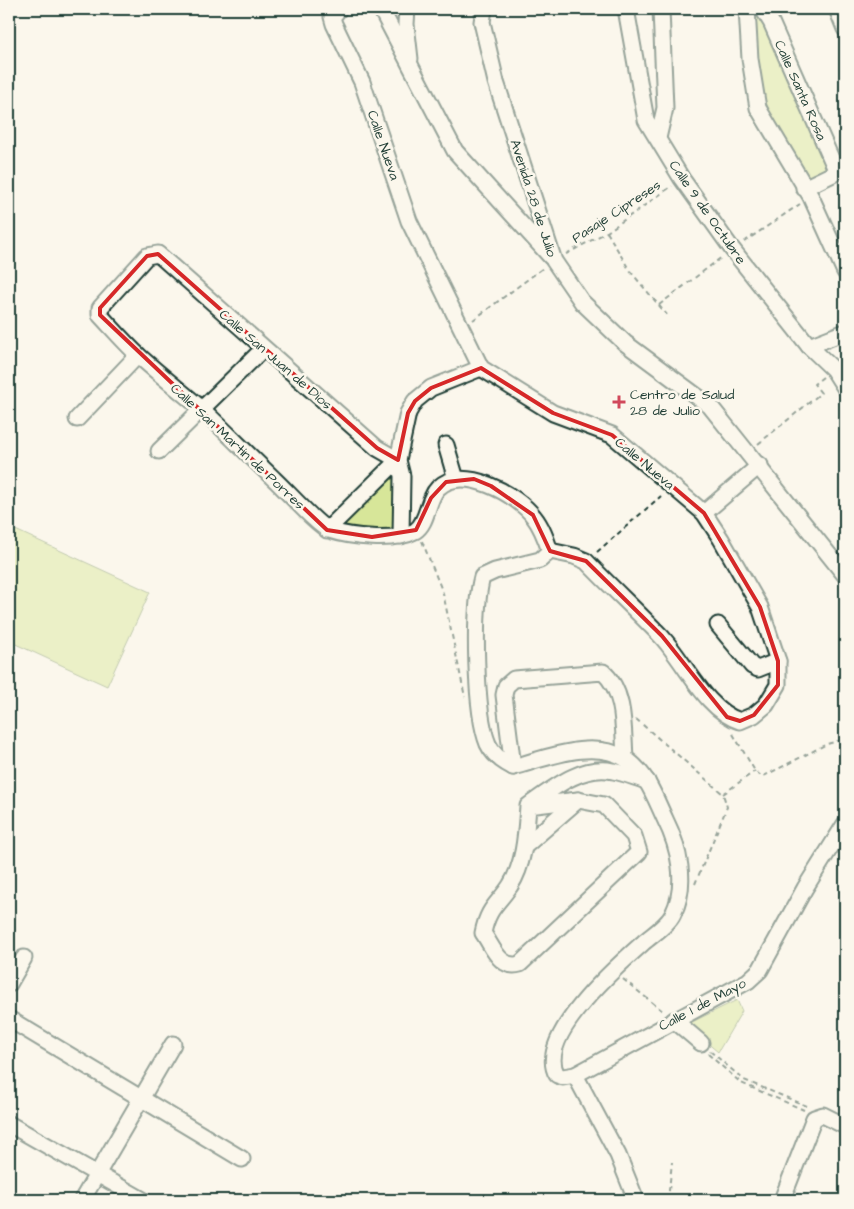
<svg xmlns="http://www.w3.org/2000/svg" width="854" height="1209" viewBox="0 0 854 1209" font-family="'Architects Daughter',sans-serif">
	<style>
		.green { fill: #d7e699; stroke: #7b9266 }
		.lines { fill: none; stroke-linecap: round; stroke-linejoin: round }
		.minor-casing { stroke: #1f3d34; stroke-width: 19 }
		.path { stroke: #1f3d34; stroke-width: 2; stroke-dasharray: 5 4; stroke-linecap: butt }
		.minor { stroke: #fbf7ec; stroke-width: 15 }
		.marked { fill: none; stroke: #d62828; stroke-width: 4; stroke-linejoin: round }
		.poi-dot { fill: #d1495b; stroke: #fbf7ec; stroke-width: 2 }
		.labels { text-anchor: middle; stroke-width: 5; stroke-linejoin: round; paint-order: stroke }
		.street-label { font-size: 14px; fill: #1f3d34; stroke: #fbf7ec }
		.poi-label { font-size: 14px; fill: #1f3d34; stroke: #fbf7ec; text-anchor: start }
	</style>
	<rect width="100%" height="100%" fill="#fbf7ec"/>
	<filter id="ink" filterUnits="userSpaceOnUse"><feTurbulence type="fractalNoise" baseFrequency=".02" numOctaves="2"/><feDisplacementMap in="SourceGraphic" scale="10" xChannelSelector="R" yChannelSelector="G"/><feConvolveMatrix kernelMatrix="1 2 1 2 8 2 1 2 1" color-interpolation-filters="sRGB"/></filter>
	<g filter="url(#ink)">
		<g class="green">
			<polygon points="758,11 829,171 809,180 769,110 762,91 753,13"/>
			<polygon points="391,473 395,474 393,529 388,533 345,527 345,522"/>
			<polygon points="9,527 150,592 107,686 9,641"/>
			<polygon points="737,1000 742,1011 718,1052 686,1025"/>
		</g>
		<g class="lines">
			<g class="minor-casing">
				<g id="minor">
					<path d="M339,9L332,17L334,24L362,82L409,221L481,368L553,413L612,435L704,513L721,539L760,607L778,661V685L766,705L754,715L740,721C705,710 685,661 660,635C636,610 610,586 586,561L574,556L550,551"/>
					<polyline points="381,9 455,151 551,257"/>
					<polyline points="407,9 406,24 410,59"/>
					<polyline points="484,9 482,22 496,82 554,261 582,302 625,343 710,406 845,575"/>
					<polyline points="626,9 646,120 682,179 732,249 809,346 833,369 845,388"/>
					<polyline points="747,9 750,59 758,108 811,197 845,272"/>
					<polyline points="763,9 771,22 837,172 804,188"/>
					<polyline points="837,9 845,29"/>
					<polyline points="658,138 665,108 661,9"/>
					<polyline points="809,346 845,332"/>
					<polyline points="77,419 138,355"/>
					<polyline points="446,445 456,479"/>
					<polyline points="159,451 263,349"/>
					<polyline points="704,513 760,465"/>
					<path d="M327,530L398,460L377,448L158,254L147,256L100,308V315C113,329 125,343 139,356C160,375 182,392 203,410C227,433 250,456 274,479C284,488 319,527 329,530C350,537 395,542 415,531C428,523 427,499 438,488C462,464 517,494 534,517C542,527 546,539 550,551L540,560L495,571L482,577C473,610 475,713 488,744C493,755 503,762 513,767C547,758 593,738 626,759C647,773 655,798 665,819C679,847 688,884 673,914C668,925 652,935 643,943C617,966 535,1038 557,1075L563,1077L575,1075L748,981L760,970L805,888L845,824"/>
					<polyline points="401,536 402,476 398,460 408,413 415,401 431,388 481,368"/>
					<polyline points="718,625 752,666 758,669 778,661"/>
					<path d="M513,767L504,695L506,686L514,679L603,672C626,692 623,730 625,758"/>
					<path d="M528,806L578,800L604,805L634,836L639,852L520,964C500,970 493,947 483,933C488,908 497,905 510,886C525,863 526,832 528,806C552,789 582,764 613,771C625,773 636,778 647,781"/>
					<polyline points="525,846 578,800"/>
					<polyline points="9,984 24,958"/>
					<polyline points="9,1019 242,1159"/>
					<polyline points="674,1020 701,1043"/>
					<polyline points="575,1075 618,1155 636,1200"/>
					<polyline points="9,1124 143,1200"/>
					<polyline points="82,1200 173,1044"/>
					<polyline points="782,1200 814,1118 823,1115 845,1126"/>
				</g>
			</g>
			<g class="path">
				<polyline points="782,16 797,9"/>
				<polyline points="607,232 630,271 667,315"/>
				<polyline points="744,242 800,204"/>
				<polyline points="566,254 607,232 672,186"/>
				<polyline points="659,305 722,257"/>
				<polyline points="473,320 543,268"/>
				<polyline points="758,444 821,393 814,384 823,377"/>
				<polyline points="422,541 443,593 465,697"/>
				<polyline points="597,552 661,496"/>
				<polyline points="636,719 723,794"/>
				<polyline points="733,734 755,771 762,777 827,744 845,739"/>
				<polyline points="723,794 755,771"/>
				<polyline points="695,884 727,807 723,794"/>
				<polyline points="623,979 664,1012"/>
				<polyline points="710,1051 744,1080 807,1106"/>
				<polyline points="708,1054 741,1083 804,1110"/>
				<polyline points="668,1200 672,1162"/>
			</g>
			<use href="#minor" class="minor"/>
		</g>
	</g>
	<path d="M0 0H854V1209H0ZM158,254L377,448L398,460L408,413L415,401L431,388L481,368L553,413L612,435L704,513L760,607L778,661V685L754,715L740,721L727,717L662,636L586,561L550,551L533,515L491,486L474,479L446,482L431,498L416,530L372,537L327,530L100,315V308L147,256Z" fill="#fbf7ec" fill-opacity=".55" fill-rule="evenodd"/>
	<path class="marked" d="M158,254L377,448L398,460L408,413L415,401L431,388L481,368L553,413L612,435L704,513L760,607L778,661V685L754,715L740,721L727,717L662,636L586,561L550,551L533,515L491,486L474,479L446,482L431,498L416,530L372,537L327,530L100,315V308L147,256Z"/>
	<path class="poi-dot" d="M616.5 394.5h5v5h5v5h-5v5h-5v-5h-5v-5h5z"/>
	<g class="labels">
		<g class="street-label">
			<text transform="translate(801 90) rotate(66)" y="5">Calle Santa Rosa</text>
			<text transform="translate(384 145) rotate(71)" y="5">Calle Nueva</text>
			<text transform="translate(534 198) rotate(72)" y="5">Avenida 28 de Julio</text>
			<text transform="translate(616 211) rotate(-33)" y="5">Pasaje Cipreses</text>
			<text transform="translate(708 212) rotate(55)" y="5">Calle 9 de Octubre</text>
			<text transform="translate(276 359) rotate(41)" y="5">Calle San Juan de Dios</text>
			<text transform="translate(238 446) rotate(43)" y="5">Calle San Martín de Porres</text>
			<text transform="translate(645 463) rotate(40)" y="5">Calle Nueva</text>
			<text transform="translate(702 1004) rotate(-28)" y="5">Calle 1 de Mayo</text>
		</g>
		<g class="poi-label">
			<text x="630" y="399">Centro de Salud<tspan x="630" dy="16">28 de Julio</tspan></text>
		</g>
	</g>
	<rect width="854" height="1209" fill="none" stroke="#fbf7ec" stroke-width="30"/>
	<rect x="15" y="15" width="824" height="1179" fill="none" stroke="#1f3d34" stroke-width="2" filter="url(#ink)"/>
</svg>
